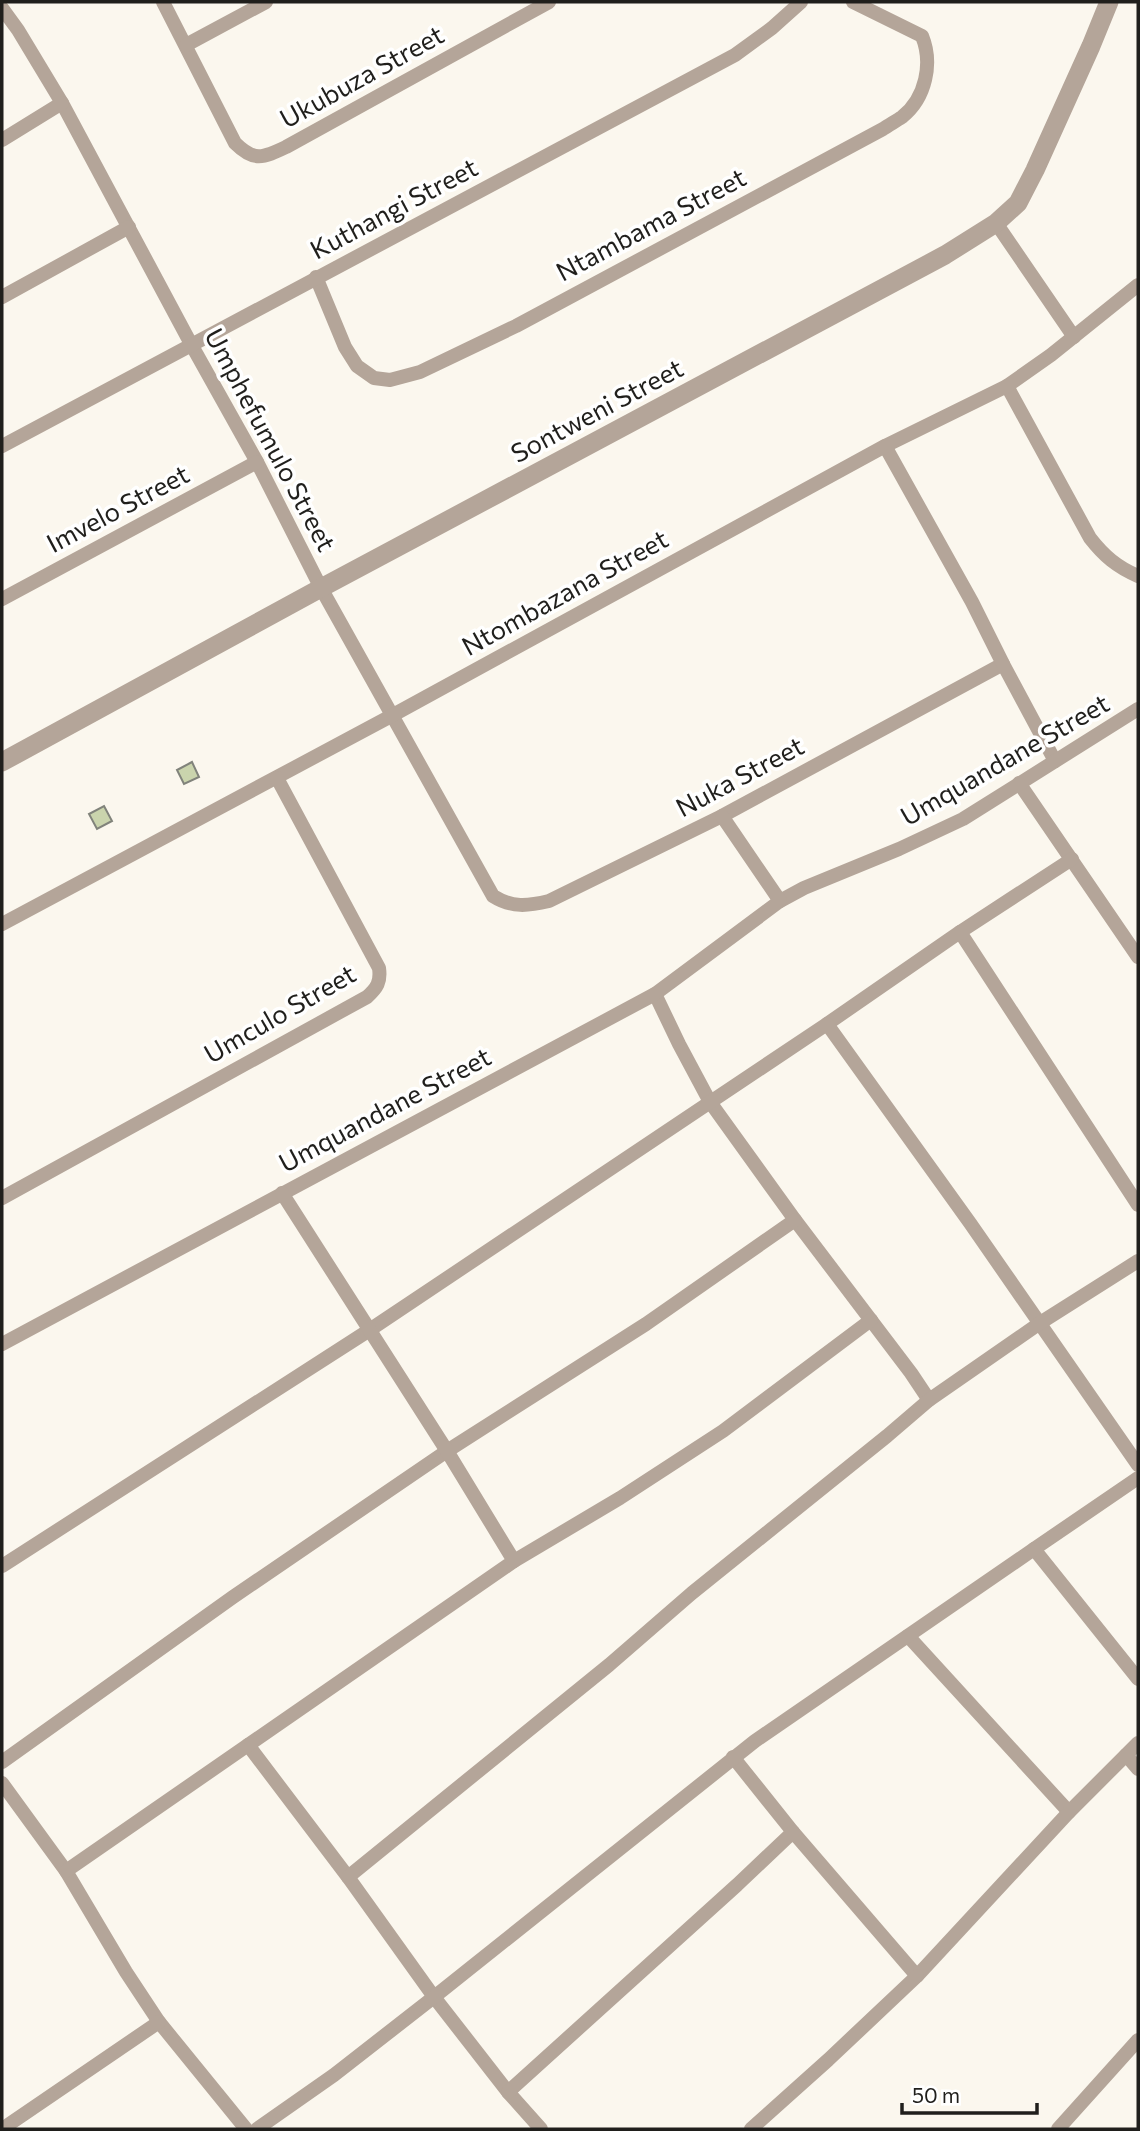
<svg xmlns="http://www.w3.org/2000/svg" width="1140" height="2131" viewBox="0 0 1140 2131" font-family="Commissioner,sans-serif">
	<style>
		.building { fill: #cad4ad; stroke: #81837b; stroke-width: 2 }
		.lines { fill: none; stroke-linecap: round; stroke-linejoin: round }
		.minor { stroke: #b4a599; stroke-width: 14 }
		.tertiary { stroke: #b4a599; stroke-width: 19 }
		.labels { text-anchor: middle; stroke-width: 7; stroke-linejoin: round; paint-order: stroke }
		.street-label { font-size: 26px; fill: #201f1c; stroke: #fff }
	</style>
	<rect width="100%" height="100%" fill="#fbf7ee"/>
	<g class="building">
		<polygon points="192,762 199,777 184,784 177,770"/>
		<polygon points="104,806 112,821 97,829 89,814"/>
	</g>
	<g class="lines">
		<g class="minor">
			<path d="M163,2L235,143C254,162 263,158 286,147L549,2"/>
			<path d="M2,8L18,30L62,103L191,344L257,462L321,588L493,896C512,908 528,906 549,901L722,816L1003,664"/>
			<polyline points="186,45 266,2"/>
			<polyline points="2,140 62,103"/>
			<polyline points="996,223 1074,337"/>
			<path d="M316,277L345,347L357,366L374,378L390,380L420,372L516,326L883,129C889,125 896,121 902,117C926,98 933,63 922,36L853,2"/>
			<polyline points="2,297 129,227"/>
			<path d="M1007,386L1090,538C1104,556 1117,567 1138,576"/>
			<polyline points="2,446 735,55 772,28 801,2"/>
			<polyline points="885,446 972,602 1003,664 1055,761"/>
			<polyline points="2,599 257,462"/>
			<polyline points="1019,783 1138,957"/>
			<polyline points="1072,859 960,932 1138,1205"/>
			<polyline points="780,901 804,888 899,849 963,819 1138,709"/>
			<polyline points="2,924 393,715 885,446 1007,386 1051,355 1138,285"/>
			<polyline points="655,994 679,1044 710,1102 795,1220 911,1373 929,1400"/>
			<polyline points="827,1024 960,932"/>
			<path d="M2,1198L367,997C377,988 381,982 379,968L277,778"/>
			<polyline points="2,1344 655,994 780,901 722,816"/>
			<polyline points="1138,1478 1034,1549 1138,1679"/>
			<polyline points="514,1561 620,1498 723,1431 871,1320"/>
			<polyline points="2,1566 368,1331 827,1024 970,1223 1138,1465"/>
			<polyline points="908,1636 1069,1812"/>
			<polyline points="248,1745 348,1877 434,1997 508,2092 541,2129"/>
			<polyline points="1126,1755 1138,1769"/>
			<polyline points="733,1757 793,1832"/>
			<polyline points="2,1762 233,1597 447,1451 646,1324 795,1220"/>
			<polyline points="2,1783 66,1871 126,1972 159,2022 246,2129"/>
			<polyline points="66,1871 514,1561 447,1451 282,1193"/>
			<polyline points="348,1877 609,1665 692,1593 887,1436 929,1400 1040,1323 1138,1261"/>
			<polyline points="508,2092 737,1885 793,1832 917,1976 1069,1812 1138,1743"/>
			<polyline points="8,2125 159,2022"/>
			<polyline points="257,2129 334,2075 434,1997 755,1741 1034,1549"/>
			<polyline points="751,2129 828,2060 917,1976"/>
			<polyline points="1058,2129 1138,2040"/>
		</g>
		<polyline class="tertiary" points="2,762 321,588 945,255 996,223 1018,203 1035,170 1091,46 1109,2"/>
	</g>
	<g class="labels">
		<g class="street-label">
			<text transform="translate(362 77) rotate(-29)" y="9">Ukubuza Street</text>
			<text transform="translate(394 209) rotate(-28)" y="9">Kuthangi Street</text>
			<text transform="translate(651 225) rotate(-28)" y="9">Ntambama Street</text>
			<text transform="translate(597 411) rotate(-28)" y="9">Sontweni Street</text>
			<text transform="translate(270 440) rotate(62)" y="9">Umphefumulo Street</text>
			<text transform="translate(118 509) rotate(-28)" y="9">Imvelo Street</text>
			<text transform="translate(565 593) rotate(-29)" y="9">Ntombazana Street</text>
			<text transform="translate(1005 760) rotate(-30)" y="9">Umquandane Street</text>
			<text transform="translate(740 777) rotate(-28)" y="9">Nuka Street</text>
			<text transform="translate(280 1014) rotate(-30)" y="9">Umculo Street</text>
			<text transform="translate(385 1110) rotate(-28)" y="9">Umquandane Street</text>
		</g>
	</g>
	<rect width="1140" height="2131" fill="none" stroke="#201f1c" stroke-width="7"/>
	<path d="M902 2103v10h135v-10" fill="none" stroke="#201f1c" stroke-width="3.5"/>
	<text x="912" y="2103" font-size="21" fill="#201f1c" stroke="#ffffff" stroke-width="5" paint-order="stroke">50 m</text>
</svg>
